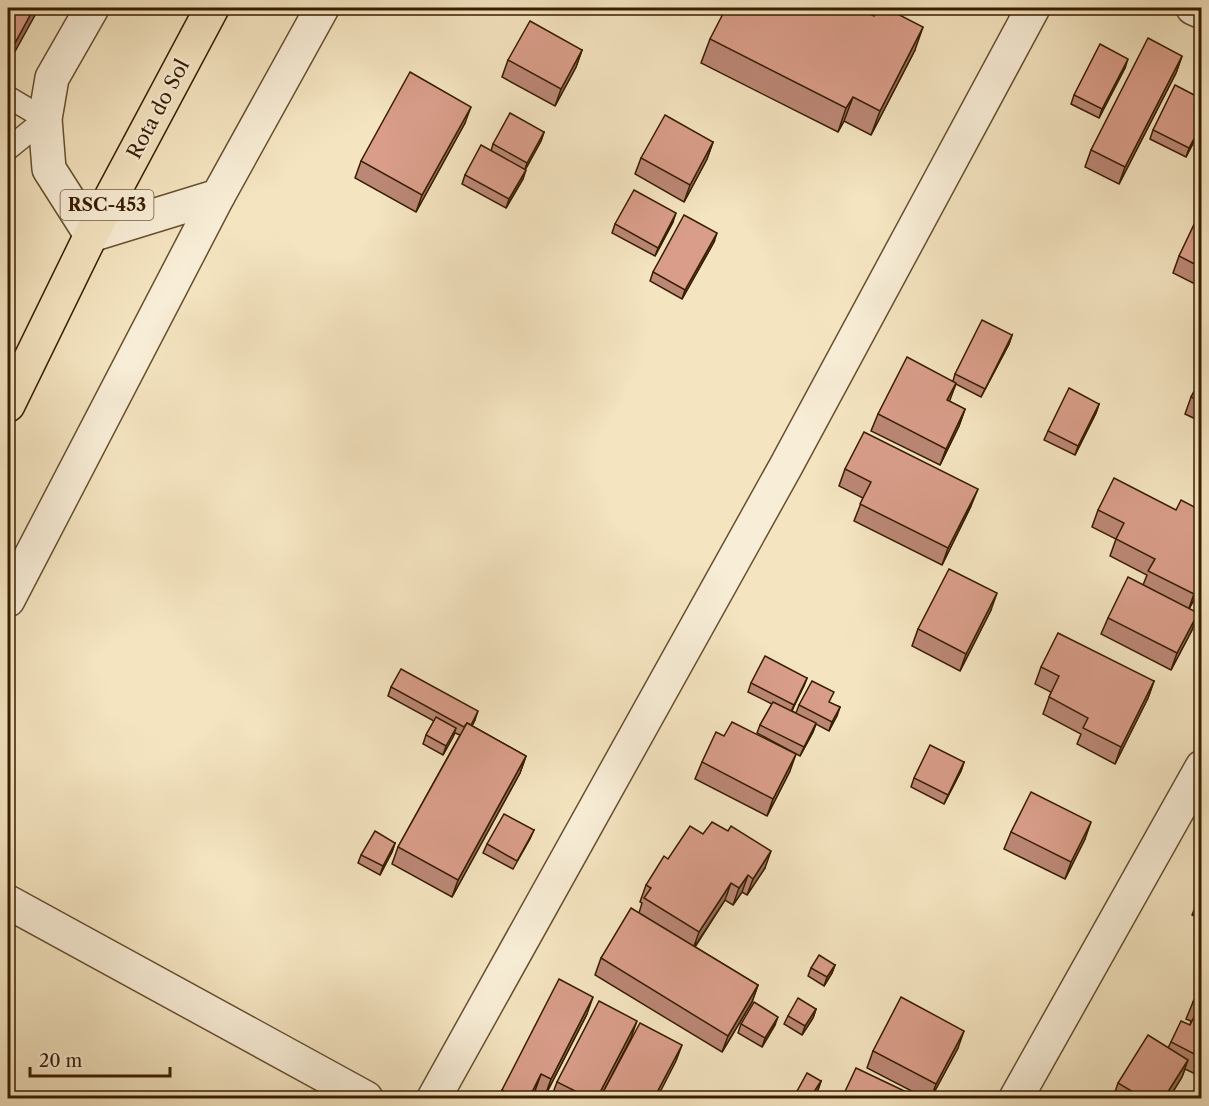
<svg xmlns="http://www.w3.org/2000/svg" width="1209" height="1106" viewBox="0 0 1209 1106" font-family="'Libre Caslon Text',serif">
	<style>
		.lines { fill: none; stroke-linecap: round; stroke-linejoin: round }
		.lane-casing { stroke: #674f30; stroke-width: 24 }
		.street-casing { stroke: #674f30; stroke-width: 36 }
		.highway-casing { stroke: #381d00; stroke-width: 36 }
		.lane { stroke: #f8edd6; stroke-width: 21 }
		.street { stroke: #f8edd6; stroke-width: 33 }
		.highway { stroke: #f4e4c0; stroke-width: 33 }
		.wall { fill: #bb8776; stroke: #381d00; stroke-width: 1.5 }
		.shaded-wall { fill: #986e60; stroke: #381d00; stroke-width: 1.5 }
		.building { fill: #d99d89; stroke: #381d00; stroke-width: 1.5 }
		.labels { text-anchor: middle; stroke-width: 4.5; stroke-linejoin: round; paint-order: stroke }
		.shield { fill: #f8edd6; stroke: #725b40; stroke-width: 1.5 }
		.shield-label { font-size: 18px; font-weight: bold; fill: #381d00 }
		.street-label { font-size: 20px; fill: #381d00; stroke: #f8edd6 }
	</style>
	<rect width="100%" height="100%" fill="#f4e4c0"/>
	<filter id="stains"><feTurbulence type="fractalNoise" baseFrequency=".00333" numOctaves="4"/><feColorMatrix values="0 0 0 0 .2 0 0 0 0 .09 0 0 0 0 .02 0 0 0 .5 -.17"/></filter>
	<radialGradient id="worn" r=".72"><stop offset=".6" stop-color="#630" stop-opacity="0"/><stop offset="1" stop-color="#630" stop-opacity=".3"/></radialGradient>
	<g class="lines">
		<g class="lane-casing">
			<polyline id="lane" points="8,97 45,119 8,149"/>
		</g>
		<g class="street-casing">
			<g id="street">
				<polyline points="92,8 52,78 45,119 49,169 91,235 218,196 322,8"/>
				<polyline points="1193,8 1202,12"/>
				<polyline points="8,600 218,196"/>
				<polyline points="8,902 366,1098"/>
				<polyline points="434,1098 786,466 1033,8"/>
				<polyline points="1016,1098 1202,767"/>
			</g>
		</g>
		<g class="highway-casing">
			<polyline id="highway" points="8,405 91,235 212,8"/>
		</g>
		<use href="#lane" class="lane"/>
		<use href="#street" class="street"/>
		<use href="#highway" class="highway"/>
	</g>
	<g class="wall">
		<polygon points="710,39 915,50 871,135 844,121 838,132 701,63"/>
		<polygon points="582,50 576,67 555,106 502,77 508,60"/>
		<polygon points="1182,56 1176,73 1119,184 1085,167 1091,150"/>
		<polygon points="1125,68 1099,118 1071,104 1074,95"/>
		<polygon points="465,123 416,212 355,178 361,161"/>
		<polygon points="1202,126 1186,157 1150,139 1153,130"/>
		<polygon points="544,132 541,141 525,170 523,179 506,208 462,184 465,175 491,151 493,144"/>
		<polygon points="713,142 707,159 684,202 635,174 641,158"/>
		<polygon points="1202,215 1202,285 1201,287 1173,273 1179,256"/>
		<polygon points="673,222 655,256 612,233 615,224"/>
		<polygon points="714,242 682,299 650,281 653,272"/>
		<polygon points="1012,335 1009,344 981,397 956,384 949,401 965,409 959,426 940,465 871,431 878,414 953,381 955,374"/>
		<polygon points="1202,378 1202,422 1185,414 1191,397"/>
		<polygon points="1099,404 1096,413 1075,455 1044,440 1048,431"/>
		<polygon points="845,469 971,506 942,565 854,521 863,498 839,486"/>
		<polygon points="1098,510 1176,510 1202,511 1202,592 1199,597 1196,596 1189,609 1192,630 1171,670 1101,634 1108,618 1143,585 1147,575 1110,556 1116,539 1092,527"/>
		<polygon points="991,610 960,671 912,646 918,629"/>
		<polygon points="1041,667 1154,681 1148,698 1115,764 1077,744 1081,734 1043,714 1051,692 1035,684"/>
		<polygon points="807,678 792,711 796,713 799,705 830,703 840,707 829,731 816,724 813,732 800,756 757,733 760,725 772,704 748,692 751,683"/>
		<polygon points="391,687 475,720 472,726 526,756 520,773 452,897 392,864 398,847 460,735 455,733 443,755 423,744 426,735 434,721 388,696"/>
		<polygon points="702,762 790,771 767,816 695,779"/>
		<polygon points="964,762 961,771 944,804 911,787 914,778"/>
		<polygon points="534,830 530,839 513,869 483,853 487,844"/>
		<polygon points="1011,832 1085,839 1065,879 1004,849"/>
		<polygon points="703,834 765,868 747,895 742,892 733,905 725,900 695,947 758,985 752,1002 722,1052 595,975 601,958 639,913 642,903 640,902 646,885"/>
		<polygon points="395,843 392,852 380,875 358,863 361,855"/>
		<polygon points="1202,892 1202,920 1192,915"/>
		<polygon points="835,965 832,973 824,986 808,976 811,968"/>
		<polygon points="1202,984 1202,1077 1185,1069 1182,1077 1169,1098 1113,1098 1118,1083 1168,1048 1171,1042 1190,1025 1191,1021 1186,1019 1193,1002"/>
		<polygon points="816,1009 813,1018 802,1035 784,1024 788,1016"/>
		<polygon points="587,1014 545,1096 535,1091 531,1098 499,1098 502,1090"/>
		<polygon points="741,1024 775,1025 762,1047 738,1033"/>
		<polygon points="631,1038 600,1098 551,1098 557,1082"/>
		<polygon points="958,1048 931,1098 925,1098 867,1068 873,1051"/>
		<polygon points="821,1081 818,1090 812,1098 794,1098 796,1093"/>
	</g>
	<g class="shaded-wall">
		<polygon points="34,8 39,8 8,64 8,57 9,54"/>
		<polygon points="923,27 915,50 871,135 880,111"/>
		<polygon points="582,50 576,67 555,106 561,89"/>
		<polygon points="1182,56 1176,73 1119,184 1125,167"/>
		<polygon points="1128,59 1125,68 1099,118 1102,109"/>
		<polygon points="853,97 844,121 838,132 846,108"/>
		<polygon points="471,107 465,123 416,212 422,195"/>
		<polygon points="1202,124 1202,126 1186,157 1189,148"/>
		<polygon points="544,132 541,141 524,172 527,163"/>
		<polygon points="713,142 707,159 684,202 690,185"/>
		<polygon points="526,170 523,179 506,208 509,199"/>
		<polygon points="676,213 673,222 655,256 658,248"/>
		<polygon points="717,233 714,242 682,299 685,290"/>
		<polygon points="1012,335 1009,344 981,397"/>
		<polygon points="956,383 950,400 941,417 947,400"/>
		<polygon points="1099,404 1096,413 1075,455 1078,446"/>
		<polygon points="965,409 959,426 940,465 946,449"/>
		<polygon points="978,489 971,506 942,565 948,548"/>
		<polygon points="1202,580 1196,596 1188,611 1194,594"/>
		<polygon points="997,593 991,610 960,671 966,654"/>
		<polygon points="1198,613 1192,630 1171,670 1177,653"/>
		<polygon points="807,678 804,686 790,714 794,705"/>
		<polygon points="1154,681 1148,698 1115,764 1121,747"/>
		<polygon points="840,707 837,716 829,731 832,722"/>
		<polygon points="478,711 475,720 465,738 468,729"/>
		<polygon points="816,723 813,732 800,756 804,747"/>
		<polygon points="456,728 453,737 443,755 446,746"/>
		<polygon points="796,754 790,771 767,816 773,799"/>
		<polygon points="526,756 520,773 452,897 458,880"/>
		<polygon points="964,762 961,771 944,804 948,795"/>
		<polygon points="1091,822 1085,839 1065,879 1071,862"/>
		<polygon points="395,843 392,852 380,875 383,866"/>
		<polygon points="771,851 765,868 747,895 753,879"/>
		<polygon points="748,875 742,892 733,905 739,888"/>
		<polygon points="731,883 725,900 693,949 699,932"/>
		<polygon points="835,965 832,973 824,986 827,977"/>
		<polygon points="758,985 752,1002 722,1052 728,1036"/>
		<polygon points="593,997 587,1014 545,1096 551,1079"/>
		<polygon points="816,1009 813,1018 802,1035 805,1026"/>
		<polygon points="778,1017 775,1025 762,1047 765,1038"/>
		<polygon points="637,1021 631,1038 600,1098 597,1098"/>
		<polygon points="964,1031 958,1048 931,1098 936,1084"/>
		<polygon points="682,1045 676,1061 657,1098 654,1098"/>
		<polygon points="1188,1060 1182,1077 1169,1098 1164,1098"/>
		<polygon points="541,1074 535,1091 531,1098 529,1098"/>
		<polygon points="821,1081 818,1090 812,1098 810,1098"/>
	</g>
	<g class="building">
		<polygon points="8,8 34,8 9,54 8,53"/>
		<polygon points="726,8 858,8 874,16 878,8 886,8 923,27 880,111 853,97 846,108 710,39"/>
		<polygon points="530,21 582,50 561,89 508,60"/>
		<polygon points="1148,38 1182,56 1125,167 1091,150"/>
		<polygon points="1100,44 1128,59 1102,109 1074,95"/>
		<polygon points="410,72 471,107 422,195 361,161"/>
		<polygon points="1175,85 1202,99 1202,124 1189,148 1153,130"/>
		<polygon points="510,113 544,132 527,163 493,144"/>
		<polygon points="665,115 713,142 690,185 641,158"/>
		<polygon points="481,145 526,170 509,199 465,175"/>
		<polygon points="634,190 676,213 658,248 615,224"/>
		<polygon points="1199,214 1202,215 1202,268 1179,256"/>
		<polygon points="684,215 717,233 685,290 653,272"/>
		<polygon points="982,320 1012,335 985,389 955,374"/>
		<polygon points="907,357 956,383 947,400 965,409 946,449 878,414"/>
		<polygon points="1202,378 1202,402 1191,397"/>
		<polygon points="1069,388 1099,404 1078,446 1048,431"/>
		<polygon points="864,432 978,489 948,548 860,504 871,482 845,469"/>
		<polygon points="1114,478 1176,510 1181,500 1202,511 1202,580 1194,594 1148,571 1155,559 1116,539 1124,523 1098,510"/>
		<polygon points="949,569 997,593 966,654 918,629"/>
		<polygon points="1128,577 1198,613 1177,653 1108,618"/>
		<polygon points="1058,633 1154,681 1121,747 1083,728 1088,718 1049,697 1059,676 1041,667"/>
		<polygon points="765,656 807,678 794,705 751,683"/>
		<polygon points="401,669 478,711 471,725 467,723 464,727 391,687"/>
		<polygon points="812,681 834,692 829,702 840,707 832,722 799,705"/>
		<polygon points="773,702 816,723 804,747 760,725"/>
		<polygon points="436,717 456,728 446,746 426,735"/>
		<polygon points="732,722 796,754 773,799 702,762 716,732 724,736"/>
		<polygon points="467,723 526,756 458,880 398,847"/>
		<polygon points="930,745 964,762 948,795 914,778"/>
		<polygon points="1031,792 1091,822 1071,862 1011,832"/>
		<polygon points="504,814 534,830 517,861 487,844"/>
		<polygon points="712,822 728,831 731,826 771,851 753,879 748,875 739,888 731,883 699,932 644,898 651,888 646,885 664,856 668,859 690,826 703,834"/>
		<polygon points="375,831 395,843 383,866 361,855"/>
		<polygon points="1202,892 1202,909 1195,906"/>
		<polygon points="631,908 758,985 728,1036 601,958"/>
		<polygon points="819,955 835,965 827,977 811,968"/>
		<polygon points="559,979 593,997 551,1079 541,1074 529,1098 517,1098 502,1090"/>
		<polygon points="1202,984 1202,1007 1193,1002"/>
		<polygon points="901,997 964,1031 936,1084 873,1051"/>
		<polygon points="798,998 816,1009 805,1026 788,1016"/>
		<polygon points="599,1001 637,1021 597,1098 589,1098 557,1082"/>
		<polygon points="754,1002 778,1017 765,1038 741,1024"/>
		<polygon points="1198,1009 1202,1011 1202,1058 1171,1042 1181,1021 1190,1025"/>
		<polygon points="640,1023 682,1045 654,1098 600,1098"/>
		<polygon points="1148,1035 1188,1060 1164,1098 1143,1098 1118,1083"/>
		<polygon points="856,1068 919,1098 842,1098"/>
		<polygon points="807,1073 821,1081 810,1098 805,1098 796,1093"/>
	</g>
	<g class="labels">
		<rect class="shield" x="60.5" y="190" width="93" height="30" rx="4.5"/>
		<g class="shield-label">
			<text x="107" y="211">RSC-453</text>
		</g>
		<g class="street-label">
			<text transform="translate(158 109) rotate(-62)" y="7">Rota do Sol</text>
		</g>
	</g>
	<rect width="1209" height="1106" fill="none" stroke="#f4e4c0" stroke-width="30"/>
	<rect x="9" y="9" width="1191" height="1088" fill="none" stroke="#381d00" stroke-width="3"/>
	<rect x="15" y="15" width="1179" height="1076" fill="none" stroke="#381d00" stroke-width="1.5"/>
	<path d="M30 1067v9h140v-9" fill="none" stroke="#381d00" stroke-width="3"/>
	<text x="39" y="1067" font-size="18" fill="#381d00" stroke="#f8edd6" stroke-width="4.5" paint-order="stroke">20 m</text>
	<rect width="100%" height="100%" filter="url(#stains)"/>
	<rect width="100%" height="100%" fill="url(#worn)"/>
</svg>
